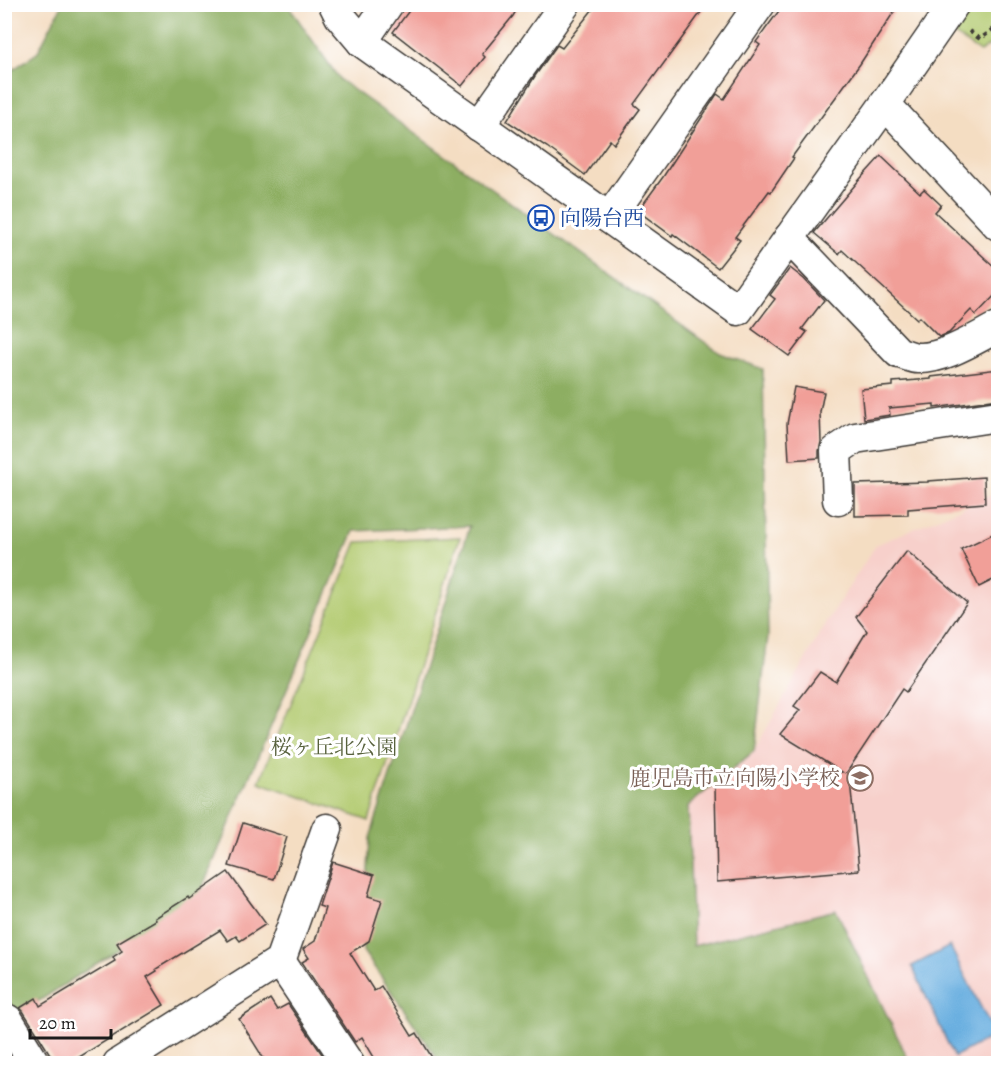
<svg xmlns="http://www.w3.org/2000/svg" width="1003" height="1068" viewBox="0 0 1003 1068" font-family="Alegreya,'Noto Serif JP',serif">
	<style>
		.built { fill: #f7d0cb }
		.green { fill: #b2ca6f; stroke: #677346; stroke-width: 1.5 }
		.forest { fill: #8dae62; stroke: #54653f; stroke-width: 1.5 }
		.water { fill: #69afe0; stroke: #42667e; stroke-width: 1.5 }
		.building { fill: #f19f98 }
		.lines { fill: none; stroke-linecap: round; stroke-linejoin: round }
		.minor-casing { stroke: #3c3935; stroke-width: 33 }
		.path { stroke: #3c3935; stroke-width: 4; stroke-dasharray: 4.5 4.5; stroke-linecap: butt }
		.minor { stroke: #fff; stroke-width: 30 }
		.labels { text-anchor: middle; stroke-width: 6; stroke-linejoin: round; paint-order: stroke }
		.transit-label { font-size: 21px; fill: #164399; stroke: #fff; text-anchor: start }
		.park-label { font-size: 21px; fill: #58623d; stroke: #fff }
		.education-label { font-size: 21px; fill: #785e54; stroke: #fff; text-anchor: end }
	</style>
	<rect width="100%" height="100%" fill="#fff"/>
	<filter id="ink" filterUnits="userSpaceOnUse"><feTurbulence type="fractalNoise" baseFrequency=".0167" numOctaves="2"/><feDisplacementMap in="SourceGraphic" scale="12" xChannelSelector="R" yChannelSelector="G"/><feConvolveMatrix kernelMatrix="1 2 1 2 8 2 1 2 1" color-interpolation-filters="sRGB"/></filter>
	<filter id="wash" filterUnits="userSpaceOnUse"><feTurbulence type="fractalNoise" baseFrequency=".008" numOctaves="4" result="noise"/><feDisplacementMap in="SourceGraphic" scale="24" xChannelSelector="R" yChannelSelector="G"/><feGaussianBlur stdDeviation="1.35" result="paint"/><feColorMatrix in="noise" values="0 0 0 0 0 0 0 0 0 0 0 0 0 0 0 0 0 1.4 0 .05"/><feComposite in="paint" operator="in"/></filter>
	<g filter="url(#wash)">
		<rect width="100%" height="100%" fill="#f4ddc2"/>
		<polygon class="built" points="998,492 998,1063 910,1063 836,910 693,947 688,806 754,751 827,621 876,545"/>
		<g class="green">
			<polygon points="970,5 998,5 998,39 980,52 950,32"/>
			<polygon points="460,537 369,821 259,782 357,542"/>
		</g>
		<polygon class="forest" points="62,5 288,5 340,80 720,353 763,369 768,636 754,751 688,806 693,946 836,910 910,1063 441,1063 363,951 370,838 470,526 354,531 198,898 5,1023 5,75 37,53"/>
		<polygon class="water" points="950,946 995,1035 954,1057 912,966"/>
		<g id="blocks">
			<g class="building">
				<polygon points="414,4 520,4 513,16 482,54 485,57 462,86 393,32"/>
				<polygon points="597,4 707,4 634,104 640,109 614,144 610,140 585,175 547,147 507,121 535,76 557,45 562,48"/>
				<polygon points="784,4 899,4 860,64 792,157 794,158 771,192 769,191 735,237 740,240 718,268 673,234 672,236 638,211 663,177 717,94 724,99 760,45 756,42"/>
				<polygon points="881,156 920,193 924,189 941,205 935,212 999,271 999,291 976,315 971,310 949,333 939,337 919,317 917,319 842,250 839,254 814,233 861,178"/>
				<polygon points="790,268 804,279 824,300 802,329 807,332 789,356 752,329 775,299 770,295"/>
				<polygon points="999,369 999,399 934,408 934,404 889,408 890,415 864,419 861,389 893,386 893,382 931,379 931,377"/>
				<polygon points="794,387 824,392 820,412 821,442 819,451 819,458 789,460 787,424"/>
				<polygon points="984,477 985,503 908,509 908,515 855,516 855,484 928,482 928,481"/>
				<polygon points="999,531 999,577 979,587 961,549"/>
				<polygon points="907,551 967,603 906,692 902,689 847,772 849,771 859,870 717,882 715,786 842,772 780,734 800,710 794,706 820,672 836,682 867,631 856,617"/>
				<polygon points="243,823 287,837 274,879 229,866"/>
				<polygon points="333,862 374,875 368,896 382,900 369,941 350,953 374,991 381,986 412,1036 417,1033 436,1064 378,1064 362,1037 355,1042 302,962 309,958 303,949 315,941 325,908 319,906"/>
				<polygon points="228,872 266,924 240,941 236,936 228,941 220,930 156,969 157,971 147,977 164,1005 68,1064 56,1064 35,1030 23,1011 20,1008 36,998 40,1006 115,961 113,957 122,951 117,943 156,920 155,918 188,897 189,899"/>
				<polygon points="270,999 277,1010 288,1004 326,1060 321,1064 267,1064 239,1019"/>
			</g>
		</g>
	</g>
	<g filter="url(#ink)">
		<use href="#blocks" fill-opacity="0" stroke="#3c3935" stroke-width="1.5"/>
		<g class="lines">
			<g class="minor-casing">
				<g id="minor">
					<polyline points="334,4 340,16 362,42 738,310 885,104 954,4"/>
					<polyline points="362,42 388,4"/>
					<polyline points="885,104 998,225"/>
					<polyline points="479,126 565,4"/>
					<polyline points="609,218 760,4"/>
					<path d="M789,238L899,353C905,354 912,358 918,358C944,359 976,338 998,327"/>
					<polyline points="838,500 836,451 855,438 998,416"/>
					<polyline points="280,961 349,1064"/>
					<polyline points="4,1019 8,1020 35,1064"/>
					<polyline points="118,1064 280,961 327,829"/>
				</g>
			</g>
			<polyline class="path" points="969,31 980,39 998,26"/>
			<use href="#minor" class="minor"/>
		</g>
	</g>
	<defs>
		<g id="bus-ring" transform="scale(1.35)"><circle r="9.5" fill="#fff" stroke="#1a4fb4" stroke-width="1.5"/><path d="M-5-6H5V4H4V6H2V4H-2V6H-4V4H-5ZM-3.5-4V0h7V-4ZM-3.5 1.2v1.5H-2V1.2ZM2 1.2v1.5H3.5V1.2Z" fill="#1a4fb4"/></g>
		<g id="school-ring" transform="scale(1.35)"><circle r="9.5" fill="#fff" stroke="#8d6e63" stroke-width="1.5"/><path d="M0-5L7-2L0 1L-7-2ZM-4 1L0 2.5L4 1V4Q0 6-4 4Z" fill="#8d6e63"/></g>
	</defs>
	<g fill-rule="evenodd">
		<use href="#bus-ring" x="541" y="218"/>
		<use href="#school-ring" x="860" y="778"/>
	</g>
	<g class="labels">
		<g class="transit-label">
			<text x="560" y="225">向陽台西</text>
		</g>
		<g class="park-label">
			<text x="334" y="754">桜ヶ丘北公園</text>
		</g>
		<g class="education-label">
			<text x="840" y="785">鹿児島市立向陽小学校</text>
		</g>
	</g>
	<rect width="1003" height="1068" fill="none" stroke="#fff" stroke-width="24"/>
	<path d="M30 1029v9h81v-9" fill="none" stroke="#1c1c1c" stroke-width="3"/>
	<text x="39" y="1029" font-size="18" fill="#1c1c1c" stroke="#ffffff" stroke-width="4.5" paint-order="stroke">20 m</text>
</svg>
